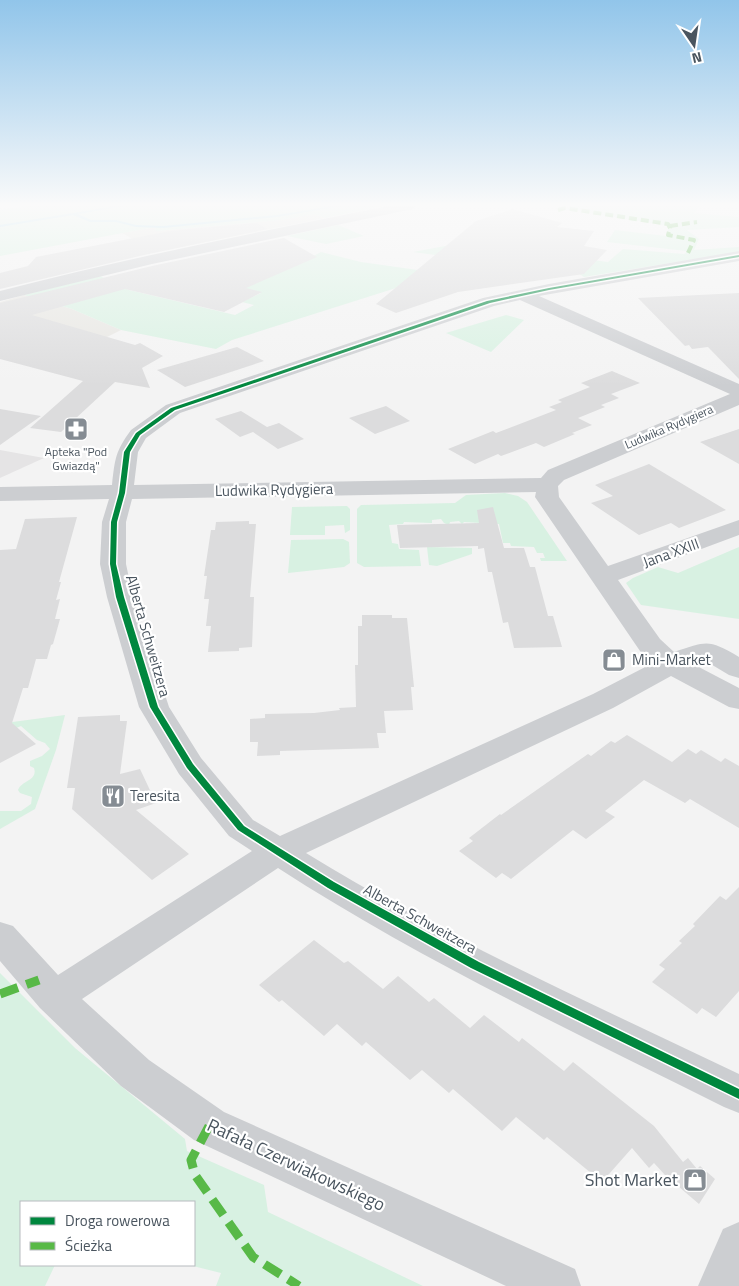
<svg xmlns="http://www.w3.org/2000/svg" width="739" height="1286" viewBox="0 0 739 1286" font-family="'Titillium Web',sans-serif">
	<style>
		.commercial { fill: #e7e6e2 }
		.education { fill: #e5e4e5 }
		.green { fill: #d8f1e2 }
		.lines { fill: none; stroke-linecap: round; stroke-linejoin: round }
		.stream { fill: #aedfee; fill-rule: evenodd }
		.building { fill: #dcdcdd }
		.minor { fill: #ccced1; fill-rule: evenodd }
		.quiet-far1 { stroke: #58b947; stroke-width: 4; stroke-dasharray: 8 4; stroke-linecap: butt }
		.quiet { stroke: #58b947; stroke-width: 9; stroke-dasharray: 19 9; stroke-linecap: butt }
		.cycleway-casing { stroke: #fff; stroke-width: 3 }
		.cycleway { fill: #00873e; fill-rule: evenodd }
		.labels { text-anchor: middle; stroke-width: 4.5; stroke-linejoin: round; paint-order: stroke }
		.far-street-label { font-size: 12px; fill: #4a555f; stroke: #fff }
		.far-poi-label { font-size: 12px; fill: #4a555f; stroke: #fff }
		.street-label { font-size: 15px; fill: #4a555f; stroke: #fff }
		.poi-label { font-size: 15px; fill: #4a555f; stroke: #fff; text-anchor: start }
		.near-street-label { font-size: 18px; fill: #4a555f; stroke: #fff }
		.near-poi-label { font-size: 18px; fill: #4a555f; stroke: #fff; text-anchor: end }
	</style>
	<rect width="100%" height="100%" fill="#f3f3f3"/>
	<g class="commercial">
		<polygon points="314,214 325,218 156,252 122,233 156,227 156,231 280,220"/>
		<polygon points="24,295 72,309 121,330 67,357 0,331 0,302"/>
	</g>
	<polygon class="education" points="0,450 44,458 0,478"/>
	<g class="green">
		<polygon points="29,206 383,206 325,218 314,214 280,220 156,231 155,227 0,256 0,210"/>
		<polygon points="574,206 699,206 694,213 739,217 739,227 687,230 699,239 694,250 739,247 739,252 584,277 569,267 531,268 413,252 461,243 608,262 623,249 684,254 686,253 686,251 607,242 615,230 666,236 669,226 559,208"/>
		<polygon points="338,225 364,236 326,244 287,236"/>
		<polygon points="321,252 361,262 460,276 396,288 232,340 216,349 121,330 72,309 24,295 100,276 129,290 235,315 254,305 242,302 261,293 241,287 282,269 287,270"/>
		<polygon points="506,315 524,320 491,352 446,333"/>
		<path d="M505,493L518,496L527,502L567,561H541L540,558H545L543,553H537L534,547L511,546L510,543H503L499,524L464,522L462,524L459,521L450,522L449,525L444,523L441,519L432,520V523C423,523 413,522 404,522L403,524L389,525L392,543L398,544L399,549L419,550L421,566L364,567L357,563V509L361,505L455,503L466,495Z"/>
		<polygon points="347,506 350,509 350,530 345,533 344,525 325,526 325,535 290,535 292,507"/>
		<polygon points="343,539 349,542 350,563 344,567 288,573 291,540"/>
		<polygon points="427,547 472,548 472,554 437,566 429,565"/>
		<polygon points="739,547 739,619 641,605 626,583 633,578 658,567 678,573"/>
		<path d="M65,715L56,750L35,809L0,829V811H21L31,804L32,797L20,793L18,790C22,780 38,781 34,768L30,766V761L42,756L50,749L45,743L37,740L21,726L12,730L5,723Z"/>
		<polygon points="0,973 75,1048 185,1139 187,1151 264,1185 268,1212 423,1286 216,1286 221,1273 189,1265 194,1265 194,1202 21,1202 21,1265 55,1265 45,1286 0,1286"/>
	</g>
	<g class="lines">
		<polygon class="stream" points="116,206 124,206 78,214 91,220 116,220 136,225 163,226 277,215 333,206 341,206 277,217 163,228 136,227 116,222 90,222 73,215 0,227 0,225"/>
	</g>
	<g class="building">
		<polygon points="513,209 562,223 557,227 594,231 584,246 607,250 584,274 458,292 396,313 376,304 476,221"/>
		<polygon points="257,223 267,229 144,255 0,289 0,273 28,266 36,257 170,231"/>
		<polygon points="284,238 317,257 246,288 262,292 224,312 125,289 32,315 135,345 140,343 163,356 142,368 150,388 115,382 61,432 30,428 83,381 0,359 0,303 152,266"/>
		<polygon points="739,293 739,379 708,347 692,349 689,345 685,346 638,298"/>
		<polygon points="237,347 264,361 185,387 157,370"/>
		<polygon points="612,371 640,383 611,394 619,398 601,405 605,407 578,418 592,425 572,433 575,434 544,447 536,443 501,456 498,454 475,464 448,449 493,431 496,433 556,410 549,407 562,402 558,400 590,387 581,383"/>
		<polygon points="386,406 410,421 375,434 349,418"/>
		<polygon points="0,409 41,416 0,445"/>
		<polygon points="241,411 267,427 279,423 304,439 278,449 253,432 240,437 215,419"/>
		<polygon points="739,429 739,464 700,442"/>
		<polygon points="649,464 726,510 679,528 671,523 639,535 591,503 613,496 595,485"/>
		<polygon points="493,507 504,548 524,548 530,567 535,567 548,616 553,616 562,647 514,648 508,622 503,623 492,572 488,572 484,548 478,549 478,546 400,548 397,525 479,523 477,510"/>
		<polygon points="77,517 59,582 61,582 56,600 60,599 55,619 60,619 53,644 51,645 47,659 36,659 28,688 23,688 12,723 36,744 0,763 0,550 16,549 25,519"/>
		<polygon points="249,521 249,524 256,524 250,597 254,597 252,647 239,648 239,651 208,652 211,626 206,626 209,599 204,599 207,576 204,576 211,530 215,530 216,522"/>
		<polygon points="362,615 392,615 392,618 407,618 414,687 411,687 413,710 384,711 386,733 377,733 379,748 280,751 280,755 257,756 258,742 250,742 250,719 265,718 265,714 314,713 340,710 339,708 356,707 355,665 358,665 358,626 362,626"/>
		<polygon points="120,715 120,721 127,721 120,774 140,769 156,803 136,810 189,854 152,880 72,809 75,788 67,788 78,717"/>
		<polygon points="627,735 672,762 688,749 696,754 701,750 721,762 725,758 739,766 739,828 690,799 685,803 644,780 605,811 615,817 586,839 573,830 511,879 502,873 496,878 459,851 473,841 469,838 500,814 501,815 588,754 591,756 611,741 615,743"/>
		<polygon points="739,887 739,991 716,1017 702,1008 697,1014 652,982 665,969 659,965 682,943 679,941 695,926 693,924 720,896 726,900"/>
		<polygon points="314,940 344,963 348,961 383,989 398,976 429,1002 434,998 470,1028 484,1015 519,1042 522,1038 564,1071 573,1062 654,1126 683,1162 688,1158 697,1169 700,1166 715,1179 699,1204 665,1175 654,1163 649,1168 632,1148 602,1182 547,1137 544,1140 516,1117 502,1131 453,1089 449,1093 422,1070 410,1080 366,1042 362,1046 337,1024 324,1036 282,1000 279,1002 259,985"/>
	</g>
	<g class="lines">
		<g class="minor">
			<path d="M388,206H415L413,209L408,210L152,264L0,301V291C128,258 258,232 388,206Z"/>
			<path d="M739,251V261L539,296L739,384V405L564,480L558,486L559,497L608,566L739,520V535L618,580L660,639L674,652C708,641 708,639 739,657V678L729,675L704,660L693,664L739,688V709L729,707L671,676L613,708L306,853C444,938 593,1004 739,1074V1113L724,1107C574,1032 420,960 278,868L82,999L149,1060L224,1112L575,1269L581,1286H506L194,1140L121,1086L40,1008L0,961V922L13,926L58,975L252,851L229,836L179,774L139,707L107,597L100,564L102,522L109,499L0,501V487L112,485C115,459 115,452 131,430L166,405L483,298L549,284ZM520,300L730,394L548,470L541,478L134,485L138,452L146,438L180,413L494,306ZM536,492L535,497L640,651L653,663L593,694L280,836L253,820L201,758L169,707L133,597L126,564V522L132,499Z"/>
			<polygon points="739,1222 739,1286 698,1286 723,1229"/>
		</g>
		<g class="quiet-far1">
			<polyline points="558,210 565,208 668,224 670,228 668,235 694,240 688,253"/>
			<polyline points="670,226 697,222"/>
		</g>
		<g class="quiet">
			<polyline points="0,994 39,980"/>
			<polyline points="209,1126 191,1160 195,1175 253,1257 299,1286"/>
		</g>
		<g class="cycleway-casing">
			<polygon id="cycleway" points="739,255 739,257 549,290 490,303 175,410 140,435 130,452 125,493 117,522 116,564 124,597 158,707 193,764 244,826 334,882 479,962 739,1089 739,1099 471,968 328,888 238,830 187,768 150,707 116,597 110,564 111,522 119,493 124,452 136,433 171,408 487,301 549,288"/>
		</g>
		<use href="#cycleway" class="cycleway"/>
	</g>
	<linearGradient id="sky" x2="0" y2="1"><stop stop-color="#91c5ea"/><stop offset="0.53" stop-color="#fafafa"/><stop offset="1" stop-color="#fafafa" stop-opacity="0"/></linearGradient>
	<rect width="739" height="386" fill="url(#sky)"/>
	<defs>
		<g id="pharmacy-square" transform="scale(1.25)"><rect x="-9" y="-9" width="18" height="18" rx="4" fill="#858c93" stroke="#fff"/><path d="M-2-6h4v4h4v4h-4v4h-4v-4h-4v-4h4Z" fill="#fff"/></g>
		<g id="shop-square" transform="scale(1.25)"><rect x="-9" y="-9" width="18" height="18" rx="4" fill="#858c93" stroke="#fff"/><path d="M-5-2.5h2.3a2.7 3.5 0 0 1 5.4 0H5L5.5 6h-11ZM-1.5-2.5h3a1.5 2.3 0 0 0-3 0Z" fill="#fff"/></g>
		<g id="restaurant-square" transform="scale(1.25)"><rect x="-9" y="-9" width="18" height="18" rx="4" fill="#858c93" stroke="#fff"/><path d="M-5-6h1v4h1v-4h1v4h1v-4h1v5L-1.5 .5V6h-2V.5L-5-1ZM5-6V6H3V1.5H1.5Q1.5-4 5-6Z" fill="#fff"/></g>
	</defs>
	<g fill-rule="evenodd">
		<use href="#pharmacy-square" x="76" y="429"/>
		<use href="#shop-square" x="614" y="660"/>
		<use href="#restaurant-square" x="113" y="796"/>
		<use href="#shop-square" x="695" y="1180"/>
	</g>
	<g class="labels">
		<g class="far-street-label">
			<text transform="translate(669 427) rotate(-23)" y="4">Ludwika Rydygiera</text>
		</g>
		<g class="far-poi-label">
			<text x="76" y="456">Apteka "Pod<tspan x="76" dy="14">Gwiazdą"</tspan></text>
		</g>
		<g class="street-label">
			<text transform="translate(274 490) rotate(-1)" y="5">Ludwika Rydygiera</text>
			<text transform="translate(671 553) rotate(-20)" y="5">Jana XXIII</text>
			<text transform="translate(148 636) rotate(74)" y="5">Alberta Schweitzera</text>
			<text transform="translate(420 919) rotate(29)" y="5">Alberta Schweitzera</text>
		</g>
		<g class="poi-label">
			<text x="632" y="665">Mini-Market</text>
			<text x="130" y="801">Teresita</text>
		</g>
		<g class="near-street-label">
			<text transform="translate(296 1165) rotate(25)" y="6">Rafała Czerwiakowskiego</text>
		</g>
		<g class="near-poi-label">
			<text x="678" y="1186">Shot Market</text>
		</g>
	</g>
	<rect x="20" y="1201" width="175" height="65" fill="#ffffff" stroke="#b7bbbf"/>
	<rect x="30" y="1217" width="25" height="8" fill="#00873e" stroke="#b7bbbf"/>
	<text x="65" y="1226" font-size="15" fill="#4a555f">Droga rowerowa</text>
	<rect x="30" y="1242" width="25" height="8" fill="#58b947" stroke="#b7bbbf"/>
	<text x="65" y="1251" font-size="15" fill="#4a555f">Ścieżka</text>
	<g transform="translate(694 45) rotate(167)" stroke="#ffffff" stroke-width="4" paint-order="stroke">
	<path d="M0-4L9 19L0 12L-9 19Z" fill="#4a555f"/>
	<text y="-8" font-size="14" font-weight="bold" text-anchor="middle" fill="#4a555f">N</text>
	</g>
</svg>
